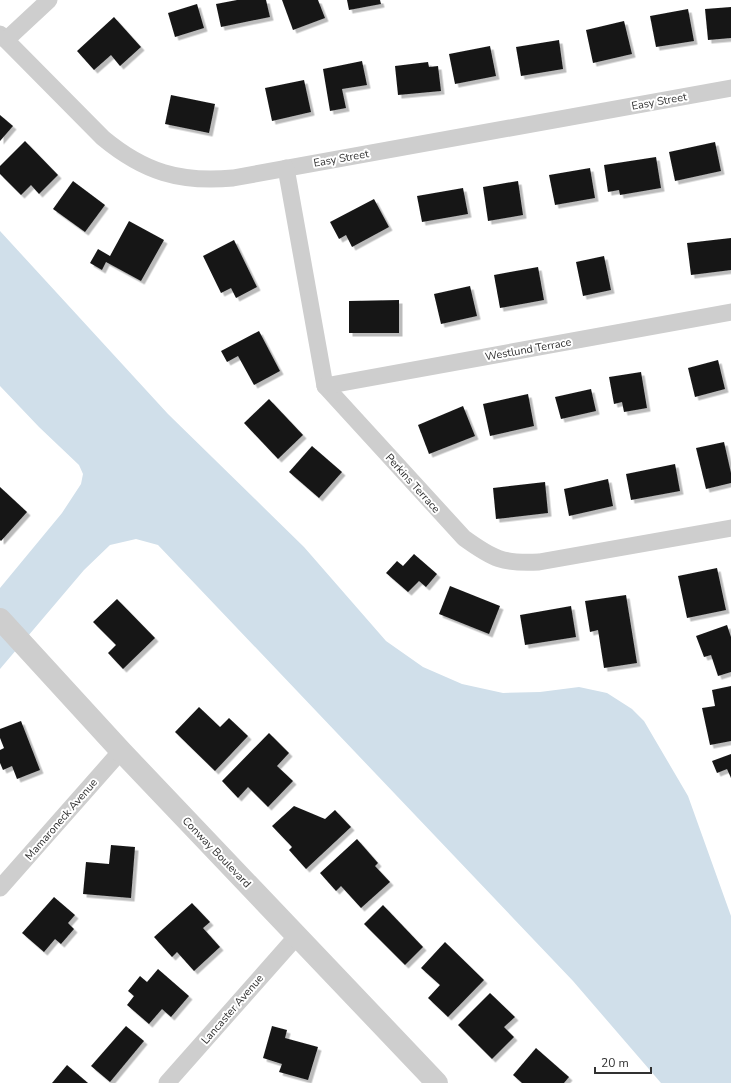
<svg xmlns="http://www.w3.org/2000/svg" width="731" height="1083" viewBox="0 0 731 1083" font-family="'Nunito Sans',sans-serif">
	<style>
		.water { fill: #d0dfea }
		.building { fill: #181818; filter: url(#shadow) }
		.lines { fill: none; stroke-linecap: round; stroke-linejoin: round }
		.minor { stroke: #cecece; stroke-width: 17 }
		.tertiary { stroke: #cecece; stroke-width: 22 }
		.labels { text-anchor: middle; stroke-width: 4; stroke-linejoin: round; paint-order: stroke }
		.street-label { font-size: 11px; fill: #313131; stroke: #fff }
	</style>
	<defs>
		<filter id="shadow"><feDropShadow dx="3.5" dy="3.5" stdDeviation="0" flood-color="#0004"/></filter>
	</defs>
	<rect width="100%" height="100%" fill="#fff"/>
	<polygon class="water" points="0,231 168,414 304,547 386,641 423,667 462,684 503,693 540,692 579,687 607,693 632,709 644,721 688,796 731,916 731,1083 661,1083 573,981 158,545 136,539 110,545 84,570 0,669 0,588 62,513 81,484 83,474 79,465 39,427 0,386"/>
	<g class="building">
		<polygon points="237,0 266,0 270,17 221,27 216,4"/>
		<polygon points="282,0 318,0 325,18 293,30"/>
		<polygon points="347,0 380,0 381,4 349,10"/>
		<polygon points="197,4 204,28 175,37 168,13"/>
		<polygon points="731,7 731,38 708,40 705,9"/>
		<polygon points="688,9 694,41 656,47 650,16"/>
		<polygon points="114,17 141,47 120,66 111,55 94,70 77,51"/>
		<polygon points="624,21 632,54 593,63 586,30"/>
		<polygon points="559,40 563,69 521,76 516,47"/>
		<polygon points="490,46 496,76 455,84 449,54"/>
		<polygon points="362,61 367,85 342,89 346,108 330,111 323,69"/>
		<polygon points="428,62 429,67 438,66 441,91 398,95 395,66"/>
		<polygon points="304,80 311,112 272,121 265,88"/>
		<polygon points="171,95 215,104 209,133 165,124"/>
		<polygon points="0,115 13,126 0,141"/>
		<polygon points="25,141 58,175 39,194 31,185 21,195 0,174 0,166"/>
		<polygon points="715,142 721,171 675,181 669,152"/>
		<polygon points="656,157 661,188 620,195 619,190 608,192 604,165"/>
		<polygon points="590,168 595,198 555,205 549,175"/>
		<polygon points="73,181 105,205 85,232 53,209"/>
		<polygon points="518,181 523,215 488,221 483,187"/>
		<polygon points="463,188 468,214 422,222 417,196"/>
		<polygon points="374,199 389,227 352,247 346,235 339,239 330,222"/>
		<polygon points="129,221 164,240 141,281 106,262 102,270 90,263 98,249 110,256"/>
		<polygon points="731,238 731,270 691,275 687,243"/>
		<polygon points="234,240 257,287 236,298 231,288 221,293 203,256"/>
		<polygon points="604,256 611,290 583,296 576,262"/>
		<polygon points="538,267 544,300 500,308 494,275"/>
		<polygon points="470,286 477,316 441,324 434,294"/>
		<polygon points="399,300 399,333 349,333 349,301"/>
		<polygon points="259,331 280,371 254,385 238,356 227,362 221,351"/>
		<polygon points="718,360 725,389 695,397 688,368"/>
		<polygon points="641,372 647,408 624,412 622,402 614,404 609,377"/>
		<polygon points="591,389 596,411 561,419 555,397"/>
		<polygon points="528,394 534,426 490,436 483,404"/>
		<polygon points="269,399 303,435 278,459 244,423"/>
		<polygon points="463,406 475,436 429,454 418,425"/>
		<polygon points="724,442 731,473 731,483 706,489 696,448"/>
		<polygon points="312,446 342,472 319,498 289,472"/>
		<polygon points="675,464 680,491 631,500 626,474"/>
		<polygon points="608,479 613,506 569,516 564,489"/>
		<polygon points="545,482 548,513 496,519 493,488"/>
		<polygon points="0,487 27,512 1,541 0,540"/>
		<polygon points="414,554 437,574 426,587 419,581 408,592 386,573 397,561 403,566"/>
		<polygon points="717,568 726,610 687,618 678,576"/>
		<polygon points="450,586 500,606 489,634 439,614"/>
		<polygon points="626,595 637,663 604,668 598,630 590,632 585,601"/>
		<polygon points="117,599 155,638 123,669 108,653 116,645 93,622"/>
		<polygon points="571,606 576,637 525,645 520,615"/>
		<polygon points="727,625 731,637 731,672 718,676 711,655 704,657 696,636"/>
		<polygon points="731,686 731,741 710,745 702,708 715,706 712,690"/>
		<polygon points="199,707 220,727 229,718 248,736 215,771 175,732"/>
		<polygon points="21,721 40,770 17,779 12,766 3,770 0,763 0,750 4,748 0,738 0,729"/>
		<polygon points="269,733 289,753 277,766 293,781 268,807 248,787 238,798 222,781"/>
		<polygon points="731,754 731,778 727,769 717,773 712,761"/>
		<polygon points="294,806 325,819 335,810 351,827 306,869 289,850 292,847 272,826"/>
		<polygon points="357,839 378,863 375,866 390,882 361,908 341,886 336,891 320,873"/>
		<polygon points="111,845 135,847 131,898 83,894 86,862 109,864"/>
		<polygon points="54,897 75,915 68,923 74,929 61,944 55,939 44,952 22,933"/>
		<polygon points="192,903 210,922 203,928 220,947 194,971 177,952 172,957 154,937"/>
		<polygon points="383,905 423,947 405,965 364,924"/>
		<polygon points="445,942 484,980 448,1017 428,998 440,985 421,968"/>
		<polygon points="158,969 189,996 171,1017 162,1009 149,1024 127,1005 134,996 128,991 140,976 147,982"/>
		<polygon points="490,993 515,1017 504,1027 514,1037 492,1059 458,1025"/>
		<polygon points="126,1026 144,1041 110,1082 91,1066"/>
		<polygon points="272,1026 287,1030 285,1038 318,1047 308,1080 279,1072 282,1064 263,1058"/>
		<polygon points="536,1048 569,1077 564,1083 522,1083 513,1075"/>
		<polygon points="67,1065 88,1083 52,1083"/>
	</g>
	<g class="lines">
		<g class="minor">
			<path d="M0,34L103,138C144,172 180,183 233,178L731,88"/>
			<polyline points="6,40 49,0"/>
			<path d="M286,168L325,386L464,538C493,559 503,564 539,562L731,528"/>
			<polyline points="325,386 731,312"/>
			<polyline points="0,888 121,751"/>
			<polyline points="167,1083 297,936"/>
		</g>
		<polyline class="tertiary" points="0,619 121,751 437,1083"/>
	</g>
	<g class="labels">
		<g class="street-label">
			<text transform="translate(659 101) rotate(-10)" y="4">Easy Street</text>
			<text transform="translate(341 158) rotate(-10)" y="4">Easy Street</text>
			<text transform="translate(528 349) rotate(-10)" y="4">Westlund Terrace</text>
			<text transform="translate(413 483) rotate(48)" y="4">Perkins Terrace</text>
			<text transform="translate(61 819) rotate(-49)" y="4">Mamaroneck Avenue</text>
			<text transform="translate(217 852) rotate(46)" y="4">Conway Boulevard</text>
			<text transform="translate(232 1009) rotate(-49)" y="4">Lancaster Avenue</text>
		</g>
	</g>
	<path d="M595 1067v6h56v-6" fill="none" stroke="#313131" stroke-width="2"/>
	<text x="601" y="1067" font-size="12" fill="#313131" stroke="#ffffff" stroke-width="3" paint-order="stroke">20 m</text>
</svg>
